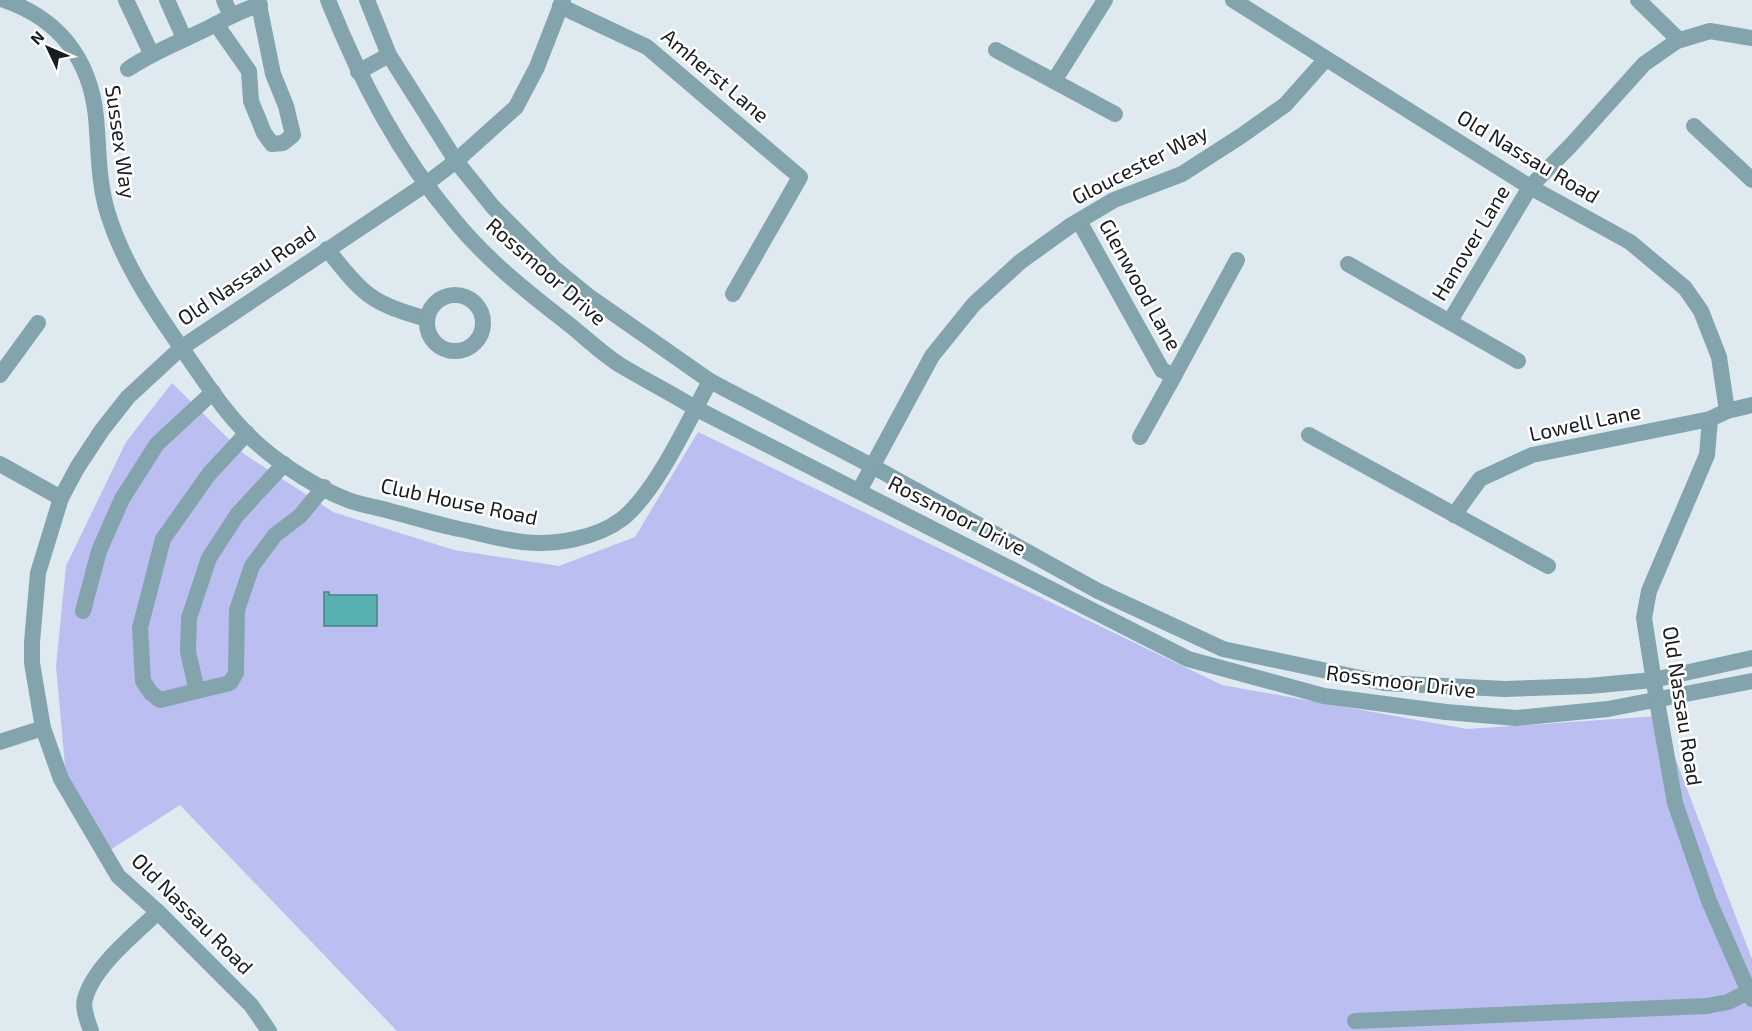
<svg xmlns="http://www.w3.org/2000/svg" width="1752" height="1031" viewBox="0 0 1752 1031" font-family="'Exo 2',sans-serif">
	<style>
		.green { fill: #bbbef0 }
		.water { fill: #59b0b1; stroke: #468485; stroke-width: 1.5 }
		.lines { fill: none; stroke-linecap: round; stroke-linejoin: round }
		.minor { stroke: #83a4ad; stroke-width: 16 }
		.labels { text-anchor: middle; stroke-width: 5; stroke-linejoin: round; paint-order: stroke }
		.street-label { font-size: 21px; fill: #191d1f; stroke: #fff }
	</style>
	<rect width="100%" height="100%" fill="#dfe9f0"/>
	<polygon class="green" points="172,383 244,454 333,512 454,550 559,566 635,537 698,432 1222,685 1467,729 1659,716 1752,959 1752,1031 397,1031 180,805 107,852 67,788 56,666 66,566 126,442"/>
	<polygon class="water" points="324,592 329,592 329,595 377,595 377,626 324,626"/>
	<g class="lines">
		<g class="minor">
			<path d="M4,0C59,19 90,59 96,117C99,149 98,183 108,214C123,262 150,303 178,343C203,378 227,418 260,446C283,466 319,489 348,500C361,505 376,507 390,511C413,517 436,524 459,529C480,533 502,540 523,542C554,546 597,538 622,519C657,491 688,421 710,381"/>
			<polyline points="126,0 151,53"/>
			<polyline points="167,0 184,38"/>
			<polyline points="224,0 231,16"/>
			<path d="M328,0C360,80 399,155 455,221C486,259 527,292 566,322C584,336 601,353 620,365C645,380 671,393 695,408L1188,659L1324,696L1446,712L1516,718L1608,709L1752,681"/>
			<polyline points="367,0 389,55 456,161 493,207 554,268 587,295 710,381 872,466 1098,591 1223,649 1384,683 1505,689 1589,686 1653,680 1752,658"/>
			<polyline points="1233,0 1530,187 1630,242 1685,288 1701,311 1719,357 1727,411"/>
			<polyline points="1638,0 1679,40"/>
			<polyline points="560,6 647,47 800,177 733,294"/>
			<polyline points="216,24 249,71 251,101 264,133 272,144 283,143 293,135 286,106 273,74 258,0"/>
			<polyline points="996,50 1115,114"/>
			<path d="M128,69C156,50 183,41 212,26C228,18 242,9 260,5"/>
			<polyline points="358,72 389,55"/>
			<polyline points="1054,81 1105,0"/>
			<polyline points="1694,126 1752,180"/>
			<polyline points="1079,221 1162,370 1174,376 1237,260"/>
			<path d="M327,249C340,265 353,283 369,295C385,307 407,313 427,319"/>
			<polyline points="1348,264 1518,361"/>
			<circle cx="455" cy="323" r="28"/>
			<polyline points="1450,321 1530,187 1573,143 1644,64 1677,41 1710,31 1752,38"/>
			<polyline points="0,375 38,323"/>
			<polyline points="1710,419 1707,455 1649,591 1644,618 1657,701 1675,803 1709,901 1752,999"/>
			<polyline points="247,433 209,474 163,539 140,628 143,681 151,693 160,700 230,683 236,673 237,610 252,566 275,535 300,516 324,487"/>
			<polyline points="1309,435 1548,566"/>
			<polyline points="1140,437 1174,376"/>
			<polyline points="0,464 61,498"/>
			<polyline points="859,491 932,356 974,304 1020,262 1070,226 1114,200 1182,174 1241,136 1285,105 1326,59"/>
			<polyline points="1454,515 1480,479 1532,455 1710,419 1727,411 1752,405"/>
			<polyline points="83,611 99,551 122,499 157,444 213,392"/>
			<polyline points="197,691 188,652 189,618 209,558 237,515 284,464"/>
			<polyline points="0,742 43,728"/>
			<polyline points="1355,1021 1707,1006 1728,1002 1748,992"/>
			<path d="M91,1031C88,1022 82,1008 85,999C93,967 135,934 158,912"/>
			<polyline points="269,1031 251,1005 158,912 118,876 61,779 43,728 32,663 32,642 38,573 61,498 77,468 102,430 128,397 181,348 426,184 456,161 516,107 537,67 563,0"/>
		</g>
	</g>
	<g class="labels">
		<g class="street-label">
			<text transform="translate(715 76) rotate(40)" y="7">Amherst Lane</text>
			<text transform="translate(120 142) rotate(82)" y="7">Sussex Way</text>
			<text transform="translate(1528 157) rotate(31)" y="7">Old Nassau Road</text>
			<text transform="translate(1140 165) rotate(-27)" y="7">Gloucester Way</text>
			<text transform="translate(1471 243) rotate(-59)" y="7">Hanover Lane</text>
			<text transform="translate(546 272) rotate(41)" y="7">Rossmoor Drive</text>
			<text transform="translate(247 276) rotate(-34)" y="7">Old Nassau Road</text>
			<text transform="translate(1140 285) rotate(61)" y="7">Glenwood Lane</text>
			<text transform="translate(1585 423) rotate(-12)" y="7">Lowell Lane</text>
			<text transform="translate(459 502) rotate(12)" y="7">Club House Road</text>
			<text transform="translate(957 516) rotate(27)" y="7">Rossmoor Drive</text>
			<text transform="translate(1401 682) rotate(7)" y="7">Rossmoor Drive</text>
			<text transform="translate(1682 706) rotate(81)" y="7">Old Nassau Road</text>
			<text transform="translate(192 914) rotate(45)" y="7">Old Nassau Road</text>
		</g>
	</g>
	<g transform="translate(48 48) rotate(314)" stroke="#ffffff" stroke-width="4.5" paint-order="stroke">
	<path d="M0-4.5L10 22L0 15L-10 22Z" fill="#191d1f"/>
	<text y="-9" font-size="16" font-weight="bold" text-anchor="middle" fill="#191d1f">N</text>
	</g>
</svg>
